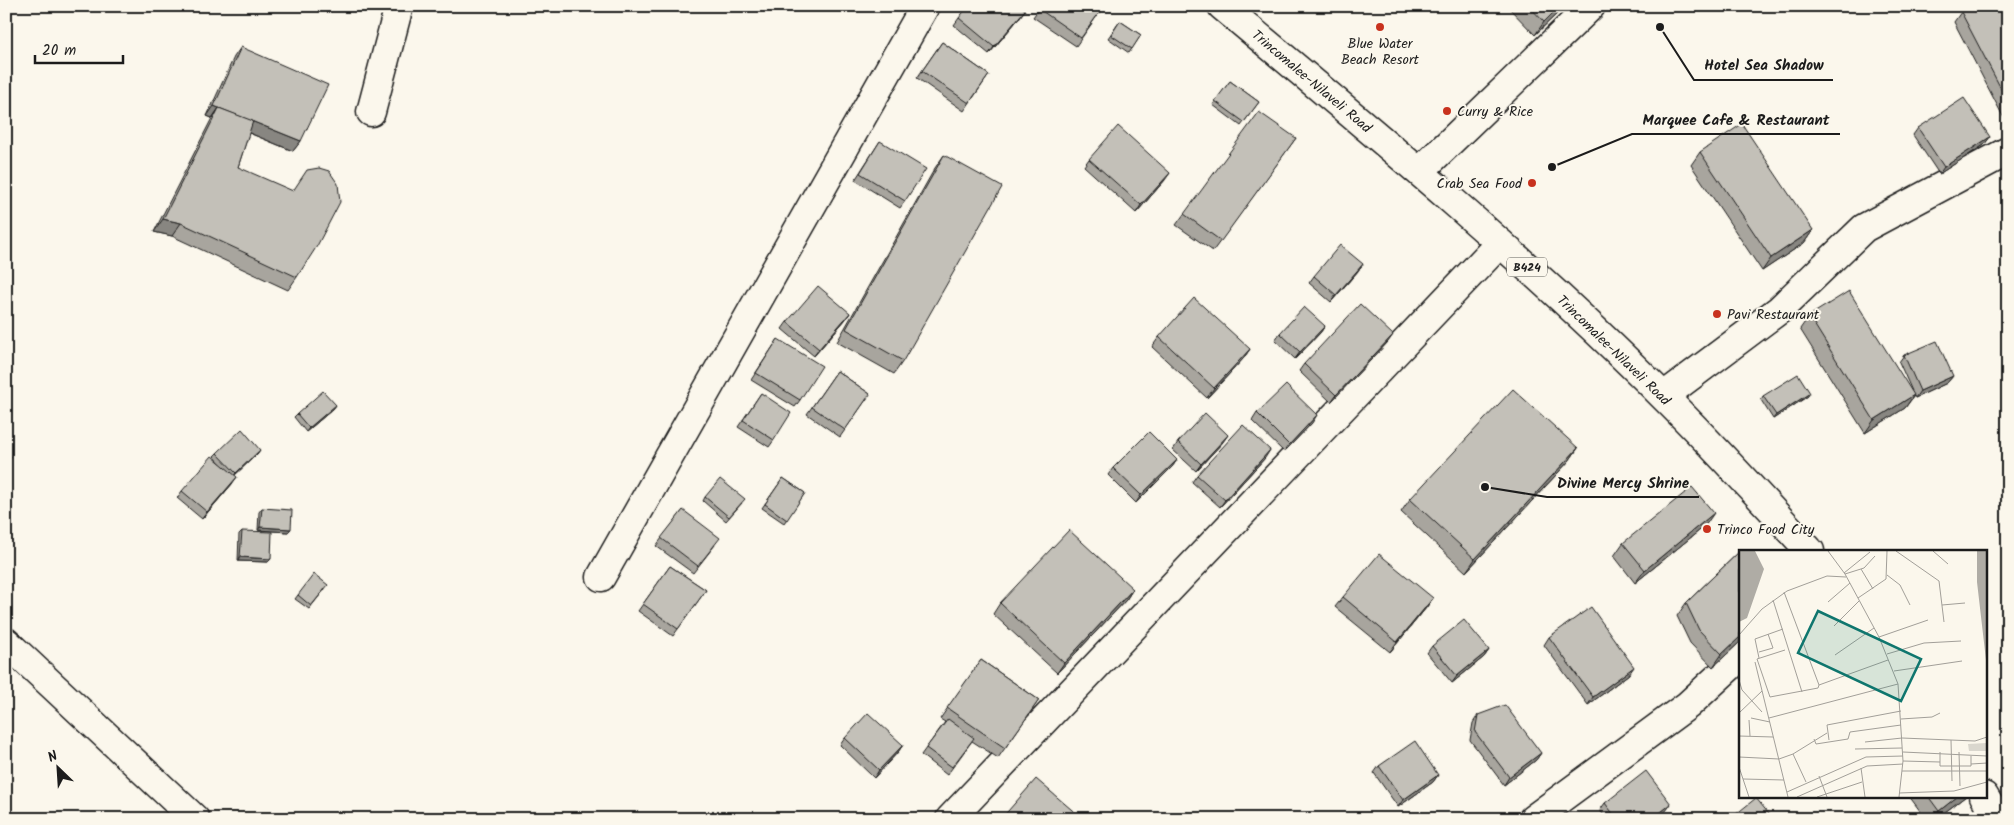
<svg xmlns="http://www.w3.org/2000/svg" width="2014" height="825" viewBox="0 0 2014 825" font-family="Kalam,sans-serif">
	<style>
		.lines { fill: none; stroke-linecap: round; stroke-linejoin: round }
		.minor-casing { stroke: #1c1c1c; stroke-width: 31 }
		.primary-casing { stroke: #1c1c1c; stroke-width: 31 }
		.minor { stroke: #fbf7ec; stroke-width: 28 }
		.primary { stroke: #fbf7ec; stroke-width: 28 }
		.wall { fill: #a8a59e; stroke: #1c1c1c }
		.shaded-wall { fill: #888681; stroke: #1c1c1c }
		.building { fill: #c3c0b8; stroke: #1c1c1c }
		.poi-dot { fill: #c8321e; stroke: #fbf7ec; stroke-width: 2 }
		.labels { text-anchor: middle; stroke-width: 4; stroke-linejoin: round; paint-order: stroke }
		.shield { fill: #fbf7ec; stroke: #5f5e5a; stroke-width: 1 }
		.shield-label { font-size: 12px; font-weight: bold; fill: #1c1c1c }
		.poi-label { font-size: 14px; fill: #1c1c1c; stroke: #fbf7ec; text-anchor: start }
		.street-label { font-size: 14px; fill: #1c1c1c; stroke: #fbf7ec }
		.inset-road { fill: none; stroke: #a29f99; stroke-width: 1 }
		.view { fill: #0f766e; fill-opacity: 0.15; stroke: #0f766e; stroke-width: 2.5 }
		.inset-edge { fill: none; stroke: #1c1c1c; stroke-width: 2.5 }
		.leader { fill: none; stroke: #1c1c1c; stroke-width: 2 }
		.callout-dot { fill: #1c1c1c; stroke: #fbf7ec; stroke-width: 2 }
		.callout-label { font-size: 15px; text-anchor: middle; font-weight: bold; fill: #1c1c1c; stroke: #fbf7ec; stroke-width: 4; stroke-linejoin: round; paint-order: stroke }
	</style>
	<rect width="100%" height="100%" fill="#fbf7ec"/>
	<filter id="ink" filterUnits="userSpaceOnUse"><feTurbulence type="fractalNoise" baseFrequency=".02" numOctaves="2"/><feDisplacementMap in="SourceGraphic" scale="10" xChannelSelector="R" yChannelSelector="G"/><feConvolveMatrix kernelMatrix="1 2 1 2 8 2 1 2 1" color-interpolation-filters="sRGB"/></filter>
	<g filter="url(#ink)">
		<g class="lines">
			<g class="minor-casing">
				<g id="minor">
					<polyline points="371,112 399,6"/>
					<polyline points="1420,171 1591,6"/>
					<polyline points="1664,396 1779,310 1864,228 2008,151"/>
					<polyline points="601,577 925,6"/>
					<polyline points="6,642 195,819"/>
					<polyline points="950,819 1500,243"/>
					<polyline points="1533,819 1688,705 1740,657"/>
				</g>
			</g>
			<g class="primary-casing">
				<g id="primary">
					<path d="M1222,6C1373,132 1524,257 1663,396C1714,446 1762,500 1810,551"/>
					<polyline points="1984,796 1998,819"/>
				</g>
			</g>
			<use href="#minor" class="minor"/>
			<use href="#primary" class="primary"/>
		</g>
		<g class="wall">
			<polygon points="1041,6 1104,6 1076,46 1033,17"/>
			<polygon points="1507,6 1565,6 1535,35"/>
			<polygon points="2008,10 2008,126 1954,22 1961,12"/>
			<polygon points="1020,17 989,54 954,25 959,18"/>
			<polygon points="1120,21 1141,35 1129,53 1108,38"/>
			<polygon points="942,42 989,75 964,111 917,78"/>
			<polygon points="241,47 301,141 293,151 249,133 238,167 297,277 288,290 172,236 154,232 212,118 207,116 234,57"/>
			<polygon points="1230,81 1259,102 1241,126 1213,105"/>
			<polygon points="1918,128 1990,137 1984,145 1939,174 1913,135"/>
			<polygon points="1296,138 1213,251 1176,225 1184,214"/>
			<polygon points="880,141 905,201 900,208 855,180"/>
			<polygon points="1700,152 1813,230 1804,243 1762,271 1691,165"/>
			<polygon points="944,155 903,361 894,374 837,342 935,168"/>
			<polygon points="1089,159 1165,180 1136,213 1084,166"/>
			<polygon points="1358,271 1331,302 1309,283 1314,276"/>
			<polygon points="850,313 845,320 814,356 782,329 787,322"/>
			<polygon points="1809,316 1912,391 1899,362 1904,355 1953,376 1947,383 1915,398 1914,396 1905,408 1865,433 1800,329"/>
			<polygon points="1325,326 1320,333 1295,359 1275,340 1280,333"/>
			<polygon points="1159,337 1250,349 1243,359 1207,398 1152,347"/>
			<polygon points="778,339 800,400 795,407 751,380"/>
			<polygon points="1388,342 1331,402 1299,371 1304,364"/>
			<polygon points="837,371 870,394 840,437 807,414"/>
			<polygon points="761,393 774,440 769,447 738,427"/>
			<polygon points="1763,396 1808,396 1773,419 1761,400"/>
			<polygon points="336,405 333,409 306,432 294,417 297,414"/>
			<polygon points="1257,413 1312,423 1284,452 1252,421"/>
			<polygon points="1178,442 1223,442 1196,471 1173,450"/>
			<polygon points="1578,448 1569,461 1466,572 1401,512 1410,499"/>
			<polygon points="217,453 258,453 235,475 232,484 202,519 177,498 182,491 221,464 214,456"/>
			<polygon points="1265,458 1220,507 1192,482 1197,475"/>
			<polygon points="1177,460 1172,467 1136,503 1108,475 1113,468"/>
			<polygon points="783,478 805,493 784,523 762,508"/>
			<polygon points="705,497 742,503 726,521 703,501"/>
			<polygon points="262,508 291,529 288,532 258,530 259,512"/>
			<polygon points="683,510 715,545 693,573 656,546"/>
			<polygon points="1705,526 1635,583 1614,556 1623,543"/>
			<polygon points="242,531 271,559 268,562 238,561 239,534"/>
			<polygon points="1740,551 1740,642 1713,667 1690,643 1677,616 1686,603"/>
			<polygon points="670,566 706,590 673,636 638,611"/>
			<polygon points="325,589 309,609 295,599 298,595"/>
			<polygon points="1133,589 1126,600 1057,673 993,614 1000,603"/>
			<polygon points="1343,597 1433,598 1426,608 1390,652 1335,607"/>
			<polygon points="1549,637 1629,674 1588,705 1544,645"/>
			<polygon points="1432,646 1489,650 1484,657 1452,683 1427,653"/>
			<polygon points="981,660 1039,700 998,758 972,741 947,775 921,755 945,722 940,719"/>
			<polygon points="1478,715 1541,753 1536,760 1504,785 1470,740 1473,723"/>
			<polygon points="845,738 903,745 898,752 874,778 840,745"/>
			<polygon points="1379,766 1438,775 1433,782 1398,807 1374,773"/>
			<polygon points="1909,796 1966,796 1936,819 1926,819"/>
			<polygon points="1605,803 1666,811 1656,819 1606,819 1600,810"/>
		</g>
		<g class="shaded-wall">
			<polygon points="1560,6 1565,6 1535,35 1544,22"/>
			<polygon points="1025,10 1020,17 989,54 994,47"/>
			<polygon points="214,106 301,141 293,151 213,118 219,108 212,118 207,116"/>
			<polygon points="1990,137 1984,145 1939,174 1944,167"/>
			<polygon points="1170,173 1165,180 1136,213 1141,205"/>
			<polygon points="163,219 181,223 172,236 154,232"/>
			<polygon points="1813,230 1804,243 1762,271 1771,258"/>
			<polygon points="1363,264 1358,271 1331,302 1336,295"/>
			<polygon points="850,313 845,320 814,356 819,349"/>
			<polygon points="1325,326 1320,333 1295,359 1300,352"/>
			<polygon points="1393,335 1388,342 1331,402 1336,395"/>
			<polygon points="1250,349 1243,359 1207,398 1214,388"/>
			<polygon points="1953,376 1947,383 1915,398 1920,391"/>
			<polygon points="1810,393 1808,396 1773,419 1776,415"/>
			<polygon points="1914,395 1905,408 1865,433 1874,420"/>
			<polygon points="336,405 333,409 306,432 309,428"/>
			<polygon points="1317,415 1312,423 1284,452 1289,445"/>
			<polygon points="1228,435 1223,442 1196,471 1201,464"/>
			<polygon points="1578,448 1569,461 1466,572 1475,559"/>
			<polygon points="260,450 258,453 233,477 236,473"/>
			<polygon points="1270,450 1265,458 1220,507 1225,500"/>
			<polygon points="1177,460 1172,467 1136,503 1141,495"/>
			<polygon points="237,477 232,484 202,519 207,512"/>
			<polygon points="1714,513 1705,526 1635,583 1645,570"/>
			<polygon points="260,527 291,529 288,532 258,530"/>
			<polygon points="240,557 271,559 268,562 238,561"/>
			<polygon points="1133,589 1126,600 1057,673 1064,663"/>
			<polygon points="1433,598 1426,608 1390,652 1397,642"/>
			<polygon points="1740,637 1740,642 1713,667 1722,654"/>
			<polygon points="1489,650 1484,657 1452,683 1457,676"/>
			<polygon points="1634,667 1629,674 1588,705 1593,697"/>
			<polygon points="903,745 898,752 874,778 879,770"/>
			<polygon points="1541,753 1536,760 1504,785 1509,777"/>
			<polygon points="1438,775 1433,782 1398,807 1403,800"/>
			<polygon points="1958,796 1966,796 1936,819 1933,819 1939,811"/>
			<polygon points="1671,804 1666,811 1656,819 1652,819"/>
		</g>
		<g class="building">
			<polygon points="968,6 1020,6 1025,10 994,47 959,18"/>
			<polygon points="1041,6 1104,6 1081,38 1039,9"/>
			<polygon points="1529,6 1560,6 1544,22"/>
			<polygon points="1972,6 2006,6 2008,10 2008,102 1961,12"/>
			<polygon points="1120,21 1141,35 1132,49 1111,35"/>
			<polygon points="942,42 989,75 969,103 922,71"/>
			<polygon points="241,47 328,85 301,141 214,106"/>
			<polygon points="1230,81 1259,102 1244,122 1215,101"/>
			<polygon points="1964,98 1990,137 1944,167 1918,128"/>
			<polygon points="219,108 253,121 238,167 293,191 307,170 319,168 329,171 338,184 340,202 317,246 297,277 181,223 163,219"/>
			<polygon points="1259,112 1296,138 1221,241 1184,214"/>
			<polygon points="1742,124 1813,230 1771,258 1700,152"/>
			<polygon points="1118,126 1170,173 1141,205 1089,159"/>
			<polygon points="880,141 926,169 905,201 860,173"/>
			<polygon points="944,155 1002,187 903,361 846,329"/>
			<polygon points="1340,245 1363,264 1336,295 1314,276"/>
			<polygon points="818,286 850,313 819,349 787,322"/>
			<polygon points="1849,291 1914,395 1874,420 1809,316"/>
			<polygon points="1194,298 1250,349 1214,388 1159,337"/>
			<polygon points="1360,304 1393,335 1336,395 1304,364"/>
			<polygon points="1304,307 1325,326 1300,352 1280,333"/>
			<polygon points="778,339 822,366 800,400 756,373"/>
			<polygon points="1937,341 1953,376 1920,391 1904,355"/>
			<polygon points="837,371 870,394 845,430 812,407"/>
			<polygon points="1798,374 1810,393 1776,415 1763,396"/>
			<polygon points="1286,385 1317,415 1289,445 1257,413"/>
			<polygon points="1513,389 1578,448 1475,559 1410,499"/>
			<polygon points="323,391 336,405 309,428 297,414"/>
			<polygon points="761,393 791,413 774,440 743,420"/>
			<polygon points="6,403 11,406 6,411"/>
			<polygon points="1205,413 1228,435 1201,464 1178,442"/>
			<polygon points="1243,425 1270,450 1225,500 1197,475"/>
			<polygon points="242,429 260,450 236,473 217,453"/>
			<polygon points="1149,432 1177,460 1141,495 1113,468"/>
			<polygon points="6,451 12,457 6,464"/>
			<polygon points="212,456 237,477 207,512 182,491"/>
			<polygon points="783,478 805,493 787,520 765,504"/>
			<polygon points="720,479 745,499 729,517 705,497"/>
			<polygon points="1692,487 1714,513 1645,570 1623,543"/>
			<polygon points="262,508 292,510 291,529 260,527"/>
			<polygon points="683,510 720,538 698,566 661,538"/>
			<polygon points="1069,530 1133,589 1064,663 1000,603"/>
			<polygon points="242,531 272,532 271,559 240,557"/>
			<polygon points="1741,550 1742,551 1740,551 1740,637 1722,654 1699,630 1686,603"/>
			<polygon points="1379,554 1433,598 1397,642 1343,597"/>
			<polygon points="670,566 706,590 678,629 643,604"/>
			<polygon points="314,574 328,585 311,606 298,595"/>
			<polygon points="1591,607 1634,667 1593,697 1549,637"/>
			<polygon points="1464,620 1489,650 1457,676 1432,646"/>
			<polygon points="981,660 1039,700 1005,748 947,708"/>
			<polygon points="1505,705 1541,753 1509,777 1475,732 1478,715"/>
			<polygon points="868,713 903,745 879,770 845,738"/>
			<polygon points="948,719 974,738 952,767 926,748"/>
			<polygon points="1415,741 1438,775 1403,800 1379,766"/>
			<polygon points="1646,771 1671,804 1652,819 1617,819 1605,803"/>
			<polygon points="1036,779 1079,816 1076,819 1001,819"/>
			<polygon points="1928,796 1958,796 1939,811"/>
			<polygon points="1756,798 1773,819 1730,819"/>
		</g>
	</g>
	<g class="poi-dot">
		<circle cx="1380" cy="27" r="5"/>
		<circle cx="1447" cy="111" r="5"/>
		<circle cx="1532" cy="183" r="5"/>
		<circle cx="1717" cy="314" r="5"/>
		<circle cx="1707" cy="529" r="5"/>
	</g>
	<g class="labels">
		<rect class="shield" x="1507" y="257.5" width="40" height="19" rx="4"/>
		<g class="shield-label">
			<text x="1527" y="271">B424</text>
		</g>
		<g class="poi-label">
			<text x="1380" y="48" text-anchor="middle">Blue Water<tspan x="1380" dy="16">Beach Resort</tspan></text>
			<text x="1457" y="116">Curry &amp; Rice</text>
			<text x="1522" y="188" text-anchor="end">Crab Sea Food</text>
			<text x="1727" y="319">Pavi Restaurant</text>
			<text x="1717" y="534">Trinco Food City</text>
		</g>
		<g class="street-label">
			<text transform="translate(1312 81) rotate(40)" y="5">Trincomalee-Nilaveli Road</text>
			<text transform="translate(1614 350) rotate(44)" y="5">Trincomalee-Nilaveli Road</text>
		</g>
	</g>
	<g transform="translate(1739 550)">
		<rect width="248" height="248" fill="#fbf7ec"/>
		<path d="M247,193V201H230L229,194Z" fill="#dad7ce"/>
		<path d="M0,1H16L25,19L8,68L0,72ZM238,1H247V110L238,32Z" fill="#afaca5"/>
		<path class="inset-road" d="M89,1L106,24L140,87L159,134L164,211L160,247M157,1L200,31L205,72M194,1L209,14M122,19L134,39M105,23L131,2M106,24L125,18L136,6M148,25L161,35L171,55M45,42L80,135M119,48L147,29L148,1M34,50L63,142M89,52L111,33M203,55L226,53M95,76L120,51M0,85L23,59L48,41L88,26L107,27M140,87L189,70M46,100L18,109L31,147L79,138L80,135L149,110M20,102L34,98L29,84M148,104L185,93L222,91M96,105L135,78M20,108L16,89L44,79M16,112L49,247M155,121L223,111M0,130L3,140L23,162M0,163L23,141M12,168L31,172M30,168L159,134M162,169L193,167L201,163M10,170L11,186M0,186L34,187M75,189L77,194L109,189L111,182L162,175M90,190L88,175L162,161M212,190L213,231M126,192L163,188L236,191L248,187M116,199L163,198M164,202L248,206M201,202V216H232V206M220,202L221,236M54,204L67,232M0,207L40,209L54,204L88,183M164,211L201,212M232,214L248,213M0,217L10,247M122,218L126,247M163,221H248M80,226L88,247M4,229L45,230M48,242L127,207L164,206M160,243L215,241L248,232M58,247L128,216L164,214M78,247L123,232"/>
		<path class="view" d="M79,61L182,109L162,151L59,103Z"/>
		<rect width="248" height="248" class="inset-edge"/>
	</g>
	<path class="leader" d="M1660 27L1694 80H1833M1552 167L1632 134H1840M1485 487L1547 497H1699"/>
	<g class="callout-dot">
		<circle cx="1660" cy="27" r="5"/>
		<circle cx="1552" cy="167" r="5"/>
		<circle cx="1485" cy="487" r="5"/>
	</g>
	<g class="callout-label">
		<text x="1764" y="70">Hotel Sea Shadow</text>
		<text x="1736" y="125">Marquee Cafe &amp; Restaurant</text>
		<text x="1623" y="488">Divine Mercy Shrine</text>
	</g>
	<rect width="2014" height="825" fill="none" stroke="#fbf7ec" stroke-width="25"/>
	<rect x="12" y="12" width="1989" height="800" fill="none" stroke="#1c1c1c" stroke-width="2" filter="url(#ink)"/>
	<g transform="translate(58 768) rotate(335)" stroke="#fbf7ec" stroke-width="4" paint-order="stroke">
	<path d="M0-4L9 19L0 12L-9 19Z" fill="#1c1c1c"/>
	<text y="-8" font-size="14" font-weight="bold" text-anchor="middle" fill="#1c1c1c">N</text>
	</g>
	<path d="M35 55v8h88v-8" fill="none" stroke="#1c1c1c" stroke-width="2.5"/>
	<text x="42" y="55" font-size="15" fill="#1c1c1c" stroke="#fbf7ec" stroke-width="4" paint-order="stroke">20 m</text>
</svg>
